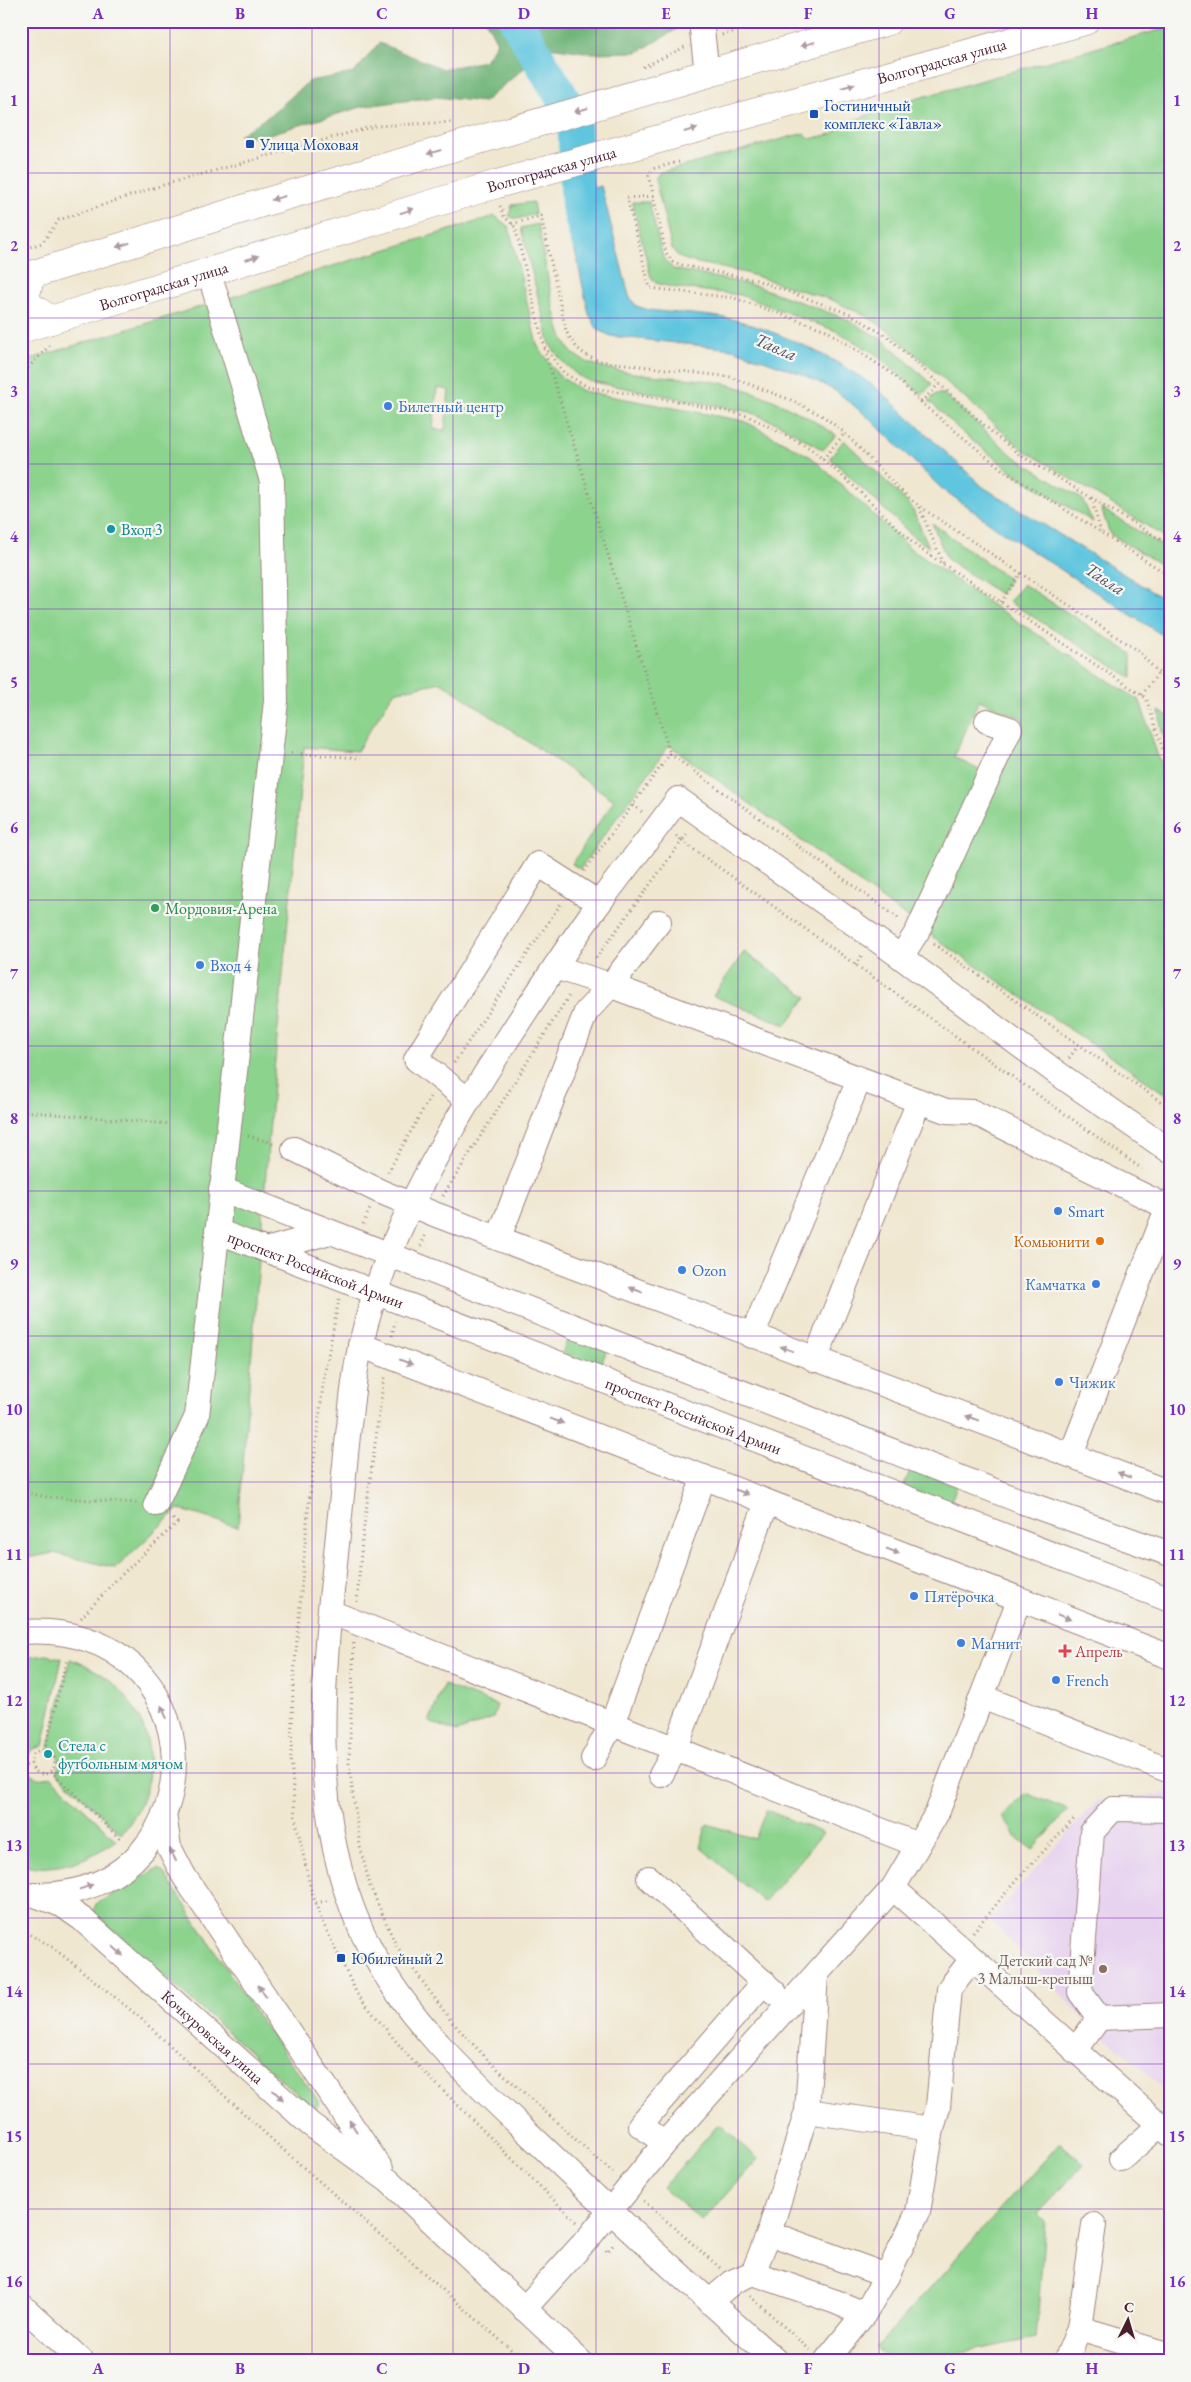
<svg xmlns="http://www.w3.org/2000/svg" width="1191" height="2382" viewBox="0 0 1191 2382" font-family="'EB Garamond',serif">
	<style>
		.built { fill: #e7d2ef }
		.green { fill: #8cd38e; stroke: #6b795c; fill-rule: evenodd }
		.forest { fill: #71b579; stroke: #5e6a52 }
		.water { fill: #61c6df; stroke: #567285 }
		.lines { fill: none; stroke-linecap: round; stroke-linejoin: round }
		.river { stroke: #61c6df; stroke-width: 34 }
		.minor-casing { stroke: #9d837e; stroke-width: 26 }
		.major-casing { stroke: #9d837e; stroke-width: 29 }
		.path { stroke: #9d837e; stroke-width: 3; stroke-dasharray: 1 4; stroke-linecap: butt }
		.minor { stroke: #fff; stroke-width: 24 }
		.major { stroke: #fff; stroke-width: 28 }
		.oneway { fill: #ae9aa0 }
		.grid { fill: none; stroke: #7b2cbf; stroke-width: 1; stroke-opacity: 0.55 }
		.transit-dot { fill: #1a4fb4; stroke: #f6f6f2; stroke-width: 2 }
		.shop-dot { fill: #3f7fe0; stroke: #f6f6f2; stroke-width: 2 }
		.culture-dot { fill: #0f9aa8; stroke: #f6f6f2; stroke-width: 2 }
		.leisure-dot { fill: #2e9e5b; stroke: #f6f6f2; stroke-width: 2 }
		.food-dot { fill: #e8710a; stroke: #f6f6f2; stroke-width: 2 }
		.health-dot { fill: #e0444e; stroke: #f6f6f2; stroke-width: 2 }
		.education-dot { fill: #8d6e63; stroke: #f6f6f2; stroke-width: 2 }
		.labels { text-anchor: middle; stroke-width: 4.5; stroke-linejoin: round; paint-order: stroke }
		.street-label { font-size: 16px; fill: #4a1f2b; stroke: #f6f6f2 }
		.transit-label { font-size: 16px; fill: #164399; stroke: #f6f6f2; text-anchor: start }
		.shop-label { font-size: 16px; fill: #366cbe; stroke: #f6f6f2; text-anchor: start }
		.culture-label { font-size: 16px; fill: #0d838f; stroke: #f6f6f2; text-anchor: start }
		.leisure-label { font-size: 16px; fill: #27864d; stroke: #f6f6f2; text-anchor: start }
		.food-label { font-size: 16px; fill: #c56008; stroke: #f6f6f2; text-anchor: end }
		.health-label { font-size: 16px; fill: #be3a42; stroke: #f6f6f2; text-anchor: start }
		.education-label { font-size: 16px; fill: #785e54; stroke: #f6f6f2; text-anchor: end }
		.water-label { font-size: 18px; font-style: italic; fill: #515161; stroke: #f6f6f2 }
		.neatline { fill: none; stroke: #7b2cbf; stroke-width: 2 }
		.grid-label { font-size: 16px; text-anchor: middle; font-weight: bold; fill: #7b2cbf }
	</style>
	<rect width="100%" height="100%" fill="#f6f6f2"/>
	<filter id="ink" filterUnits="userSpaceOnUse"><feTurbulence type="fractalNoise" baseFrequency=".02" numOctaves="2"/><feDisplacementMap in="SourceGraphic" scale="10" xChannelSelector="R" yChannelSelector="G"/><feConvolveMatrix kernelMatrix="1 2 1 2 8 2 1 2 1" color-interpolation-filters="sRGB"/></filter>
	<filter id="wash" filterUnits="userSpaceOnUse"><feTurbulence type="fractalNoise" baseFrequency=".0096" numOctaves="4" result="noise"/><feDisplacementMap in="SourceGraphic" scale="20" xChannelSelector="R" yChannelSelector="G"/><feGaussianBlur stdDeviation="1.12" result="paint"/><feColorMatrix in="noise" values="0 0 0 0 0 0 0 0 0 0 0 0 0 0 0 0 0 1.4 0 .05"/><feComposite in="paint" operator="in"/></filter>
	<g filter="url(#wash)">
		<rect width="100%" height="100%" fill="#f0e7d0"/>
		<polygon class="built" points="1170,1793 1170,2093 1083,2018 990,1919 1098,1800"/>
		<g class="green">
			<polygon points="1170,27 1170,540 1021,448 888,330 864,315 832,300 746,273 689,261 679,257 672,249 655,179 659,173 804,133 810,139 835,133 836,127 898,104"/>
			<polygon points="533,202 535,214 517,219 509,216 512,205"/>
			<polygon points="632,202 649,202 663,258 673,269 756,286 844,318 883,340 932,384 922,395 874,353 836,331 740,295 671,287 656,283 651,277"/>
			<path d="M495,216L509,227L537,345L558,375L582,391L744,421L811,457L911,549L989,603L1140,701L1158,757L1170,777V1097L926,932L1023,719L979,700L954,757L985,773L915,923L669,745L580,869L572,864L614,800L441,682L394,692L357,751L304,747L274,1071L238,1527L178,1509L116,1568L54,1553L21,1559V362ZM437,388L449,390L445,430L433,429Z"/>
			<path d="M538,224C544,253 554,329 569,349C590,379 692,374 730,385C768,395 803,413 836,435L823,450L781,425L750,412L589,381L577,375L562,361L550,345L521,228Z"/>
			<polygon points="936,394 944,394 1012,455 1082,499 1093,522 1015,474 962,432 929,401"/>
			<polygon points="844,440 911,506 929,547 915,538 830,458"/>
			<polygon points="1101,508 1170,551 1170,570 1110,534"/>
			<polygon points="932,523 1010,580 1000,594 947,559"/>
			<polygon points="1023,584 1132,654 1132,678 1009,602"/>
			<polygon points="1159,711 1170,717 1170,749 1162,732"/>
			<polygon points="744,952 807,997 786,1025 713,996"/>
			<polygon points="570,1334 607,1349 600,1368 562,1353"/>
			<polygon points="911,1468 957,1486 949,1506 903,1488"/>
			<polygon points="46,1655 62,1658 43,1746 31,1750 26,1761 21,1763 21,1658"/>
			<path d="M70,1659C147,1684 176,1772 121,1834L56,1772C62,1762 59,1753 49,1747Z"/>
			<polygon points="444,1685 497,1705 493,1718 457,1732 429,1722"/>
			<path d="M27,1768C32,1778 41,1781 51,1776L116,1840C86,1862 58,1871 21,1866V1770Z"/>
			<polygon points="1026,1793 1068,1810 1033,1850 1015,1836 1003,1816"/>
			<polygon points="766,1810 823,1833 764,1902 700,1847 707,1824 755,1839"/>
			<polygon points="159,1869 164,1873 259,2018 320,2103 314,2109 95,1914 94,1909 96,1904 154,1870"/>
			<polygon points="719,2124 758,2159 702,2221 663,2187"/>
			<polygon points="1060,2143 1084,2164 1038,2214 1045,2221 1036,2338 921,2361 914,2358 912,2361 891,2361 876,2348"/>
		</g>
		<polygon class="forest" points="486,21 675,21 677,29 638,52 592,53 549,47 484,102 436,97 365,106 259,137 239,135 272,114 309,81 354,73 379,43 443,69 485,61 497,42"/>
		<path class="water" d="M601,186L629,296L636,306L649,310C677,314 717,314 743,322C791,337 839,360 879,390L983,487L1170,603V640L1001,531L940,487L869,418L836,391L802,374L733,349L611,336L598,330L589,314L563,196Z"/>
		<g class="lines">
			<polyline class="river" points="516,21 574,117 578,205 587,238"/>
		</g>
	</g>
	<g filter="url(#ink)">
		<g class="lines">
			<g class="minor-casing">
				<g id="minor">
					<polyline points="701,21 707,74"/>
					<polyline points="901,957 917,932 1010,729 987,721"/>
					<polyline points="555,967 601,982 946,1111 973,1112 1167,1207"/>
					<polyline points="468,1100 416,1059 538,864 599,903"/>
					<polyline points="294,1149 379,1191 434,1214 1170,1493"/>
					<polyline points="221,1189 1023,1502 1170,1554"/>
					<path id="s1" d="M217,1231L1170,1600"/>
					<polyline points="499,1237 586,1012 611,985 659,922"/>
					<polyline points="266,1250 330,1232"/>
					<polyline points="752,1336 859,1080"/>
					<polyline points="360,1345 1170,1657"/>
					<polyline points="815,1360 919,1101"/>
					<polyline points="1071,1455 1170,1201"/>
					<polyline points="156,1504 197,1416 276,701 272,481 214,289"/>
					<polyline points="330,1612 918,1845"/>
					<path d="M21,1632C219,1618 224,1891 40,1895"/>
					<polyline points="982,1697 1170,1771"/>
					<polyline points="593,1759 612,1724 704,1477"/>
					<polyline points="661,1775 675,1750 767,1502"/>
					<polyline points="1170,1810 1113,1809 1092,1832 1080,1992 1099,2018 1170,2015"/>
					<polyline points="164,1814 169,1847 184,1876 381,2169"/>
					<polyline points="649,1878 775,1993"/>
					<polyline points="893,1888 1170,2134"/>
					<path id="s2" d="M35,1895L62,1905L82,1919L310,2124L389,2181L580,2361"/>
					<polyline points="1075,2051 1099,2018"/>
					<polyline points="807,2111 816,1976"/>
					<polyline points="665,2143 640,2125 764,1982"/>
					<polyline points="1121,2159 1160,2125"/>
					<polyline points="769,2233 887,2276"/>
					<polyline points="753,2273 836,2302 864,2314"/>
					<polyline points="709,2302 734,2281 753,2273 769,2233 807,2111 932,2129"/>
					<polyline points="21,2305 82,2361"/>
					<polyline points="524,2309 590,2236 665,2143 893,1888 937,1813 1019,1600"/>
					<polyline points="1079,2328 1094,2225"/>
					<path d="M776,2361C698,2292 621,2222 546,2150C481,2088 414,2030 371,1950C314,1843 319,1716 331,1599C337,1547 342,1496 347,1444C351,1411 353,1376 361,1344C385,1239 440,1144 498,1054C531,1003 564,951 600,902C626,867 653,834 678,799L901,957L1057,1073L1170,1151"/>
					<polyline points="826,2361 864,2314 887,2276 918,2212 932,2129 938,2107 949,1989 972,1959"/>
					<polyline points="1066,2361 1079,2328 1170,2355"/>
				</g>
			</g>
			<g class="major-casing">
				<g id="major">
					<polyline points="31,275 24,302 51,320"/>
					<polyline points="21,278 262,203 888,21"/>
					<path id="s3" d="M21,329L497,184L1085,21"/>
				</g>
			</g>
			<g class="path">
				<polyline points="722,35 770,21"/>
				<polyline points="643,67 685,47"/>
				<polyline points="679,162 652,169 649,176 666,253 673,262 685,266 756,280 850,314 888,337 995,435 1020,455 1170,545"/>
				<polyline points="653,196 627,198 650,288 734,298 826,330 890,372 926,407 1004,471 1170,576"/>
				<polyline points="500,206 504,216 515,227 544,346 564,373 588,387 681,402 748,416 810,448 856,488 916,546 1146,698 1162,747 1170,762"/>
				<path d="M512,224L541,216L566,331C575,348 582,355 600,361L730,377L791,400L823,416L845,433L899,489L919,506L1138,651L1170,685"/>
				<polyline points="21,250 42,243 59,220 153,188 374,126 453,122"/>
				<polyline points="544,349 670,754"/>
				<polyline points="21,375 51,344"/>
				<polyline points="921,402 939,384"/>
				<polyline points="823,459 845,433"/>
				<polyline points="1091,498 1101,532"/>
				<polyline points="919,507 943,563"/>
				<polyline points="1001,602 1021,573"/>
				<polyline points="1142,695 1159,672"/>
				<polyline points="291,753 361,758"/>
				<polyline points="633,805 642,812"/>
				<polyline points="676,836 682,841 688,832"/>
				<polyline points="584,871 670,754 901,920"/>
				<polyline points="934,944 1170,1108"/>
				<polyline points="596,958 682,841 1142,1169"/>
				<polyline points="855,965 862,955"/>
				<polyline points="1069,1058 1078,1046"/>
				<polyline points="454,1063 562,902"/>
				<polyline points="21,1111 169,1124"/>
				<polyline points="248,1136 276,1144"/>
				<polyline points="388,1172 430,1097"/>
				<polyline points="443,1196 570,994"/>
				<polyline points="363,1224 370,1209"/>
				<polyline points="421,1246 426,1233"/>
				<polyline points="339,1299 324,1377 308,1511 293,1687 291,1756 295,1817 311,1890 322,1921 357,1994 409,2057 576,2222"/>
				<polyline points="392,1336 395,1321"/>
				<polyline points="21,1492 47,1497 137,1503"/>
				<polyline points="357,1602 362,1541 384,1377"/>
				<polyline points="81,1618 116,1580 177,1523 171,1517"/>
				<polyline points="354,1643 349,1764 360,1846 370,1886 396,1945 452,2022 490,2062 613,2173"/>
				<circle cx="43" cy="1762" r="12"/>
				<polyline points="45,1750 67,1658"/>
				<polyline points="21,1767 31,1764"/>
				<polyline points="51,1771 122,1841"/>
				<polyline points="316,1903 330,1900"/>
				<polyline points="21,1930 51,1946 137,2015 279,2146 524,2361"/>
				<polyline points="973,1932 1020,1876 1074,1819"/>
				<polyline points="644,2201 720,2268"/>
				<polyline points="606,2250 607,2252 615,2243"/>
				<polyline points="750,2296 810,2350"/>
			</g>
			<use href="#minor" class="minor"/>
			<use href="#major" class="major"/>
		</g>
		<defs><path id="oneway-solid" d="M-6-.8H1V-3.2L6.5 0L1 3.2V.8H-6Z" transform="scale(1.25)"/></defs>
		<g class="oneway">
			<use href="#oneway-solid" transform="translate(808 44) rotate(164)"/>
			<use href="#oneway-solid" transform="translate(848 86) rotate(-15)"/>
			<use href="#oneway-solid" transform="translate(581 110) rotate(164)"/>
			<use href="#oneway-solid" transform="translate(691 130) rotate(-16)"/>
			<use href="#oneway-solid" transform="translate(434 152) rotate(164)"/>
			<use href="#oneway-solid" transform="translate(278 198) rotate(164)"/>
			<use href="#oneway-solid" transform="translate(407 211) rotate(-17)"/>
			<use href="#oneway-solid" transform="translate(123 245) rotate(163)"/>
			<use href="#oneway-solid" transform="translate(252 258) rotate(-17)"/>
			<use href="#oneway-solid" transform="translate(636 1290) rotate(-159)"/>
			<use href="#oneway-solid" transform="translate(787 1349) rotate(-159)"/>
			<use href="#oneway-solid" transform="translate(406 1362) rotate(21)"/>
			<use href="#oneway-solid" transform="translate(972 1418) rotate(-160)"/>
			<use href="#oneway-solid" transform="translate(557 1421) rotate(21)"/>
			<use href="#oneway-solid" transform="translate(1124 1475) rotate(-159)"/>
			<use href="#oneway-solid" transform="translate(742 1492) rotate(21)"/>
			<use href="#oneway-solid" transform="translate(893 1551) rotate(21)"/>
			<use href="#oneway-solid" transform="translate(1064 1617) rotate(21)"/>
			<use href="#oneway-solid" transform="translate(164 1712) rotate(-114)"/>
			<use href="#oneway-solid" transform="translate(173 1855) rotate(-116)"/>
			<use href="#oneway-solid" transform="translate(86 1887) rotate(-20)"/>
			<use href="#oneway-solid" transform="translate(118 1951) rotate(42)"/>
			<use href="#oneway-solid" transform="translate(262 1991) rotate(-124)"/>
			<use href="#oneway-solid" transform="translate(278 2095) rotate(42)"/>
			<use href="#oneway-solid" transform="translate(353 2126) rotate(-123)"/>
		</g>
	</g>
	<path class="grid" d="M170,21V2361M312,21V2361M453,21V2361M596,21V2361M738,21V2361M879,21V2361M1021,21V2361M21,173H1170M21,318H1170M21,464H1170M21,609H1170M21,755H1170M21,900H1170M21,1046H1170M21,1191H1170M21,1336H1170M21,1482H1170M21,1627H1170M21,1773H1170M21,1918H1170M21,2064H1170M21,2209H1170"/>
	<g class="transit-dot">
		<rect x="809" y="109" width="10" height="10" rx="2.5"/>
		<rect x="245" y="139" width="10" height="10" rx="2.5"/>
		<rect x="336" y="1953" width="10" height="10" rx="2.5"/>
	</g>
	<g class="shop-dot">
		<circle cx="388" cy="406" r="5"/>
		<circle cx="200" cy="965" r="5"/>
		<circle cx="1058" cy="1211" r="5"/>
		<circle cx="682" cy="1270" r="5"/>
		<circle cx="1096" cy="1284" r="5"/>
		<circle cx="1059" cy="1382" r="5"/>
		<circle cx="914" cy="1596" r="5"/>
		<circle cx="961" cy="1643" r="5"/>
		<circle cx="1056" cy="1680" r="5"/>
	</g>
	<g class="culture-dot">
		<circle cx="111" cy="529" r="5"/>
		<circle cx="48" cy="1754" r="5"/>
	</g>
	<circle class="leisure-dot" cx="155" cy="908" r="5"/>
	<circle class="food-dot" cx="1100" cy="1241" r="5"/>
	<path class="health-dot" d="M1062.5 1643.5h5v5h5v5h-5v5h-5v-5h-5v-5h5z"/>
	<circle class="education-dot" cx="1103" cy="1969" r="5"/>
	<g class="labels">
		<g class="street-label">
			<text dy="6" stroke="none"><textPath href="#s3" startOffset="959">Волгоградская улица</textPath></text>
			<text dy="6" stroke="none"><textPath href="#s3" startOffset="554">Волгоградская улица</textPath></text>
			<text dy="6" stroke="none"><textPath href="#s3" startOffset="149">Волгоградская улица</textPath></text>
			<text dy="6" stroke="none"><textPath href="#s1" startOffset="106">проспект Российской Армии</textPath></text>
			<text dy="6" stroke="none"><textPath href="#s1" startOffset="511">проспект Российской Армии</textPath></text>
			<text dy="6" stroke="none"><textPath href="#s2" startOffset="229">Кочкуровская улица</textPath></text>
		</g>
		<g class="transit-label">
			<text x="824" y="111">Гостиничный<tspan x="824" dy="18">комплекс «Тавла»</tspan></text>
			<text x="260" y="150">Улица Моховая</text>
			<text x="351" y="1964">Юбилейный 2</text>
		</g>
		<g class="shop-label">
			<text x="398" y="412">Билетный центр</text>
			<text x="210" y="971">Вход 4</text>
			<text x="1068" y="1217">Smart</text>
			<text x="692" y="1276">Ozon</text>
			<text x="1086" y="1290" text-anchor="end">Камчатка</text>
			<text x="1069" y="1388">Чижик</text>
			<text x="924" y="1602">Пятёрочка</text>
			<text x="971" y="1649">Магнит</text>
			<text x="1066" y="1686">French</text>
		</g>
		<g class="culture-label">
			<text x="121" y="535">Вход 3</text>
			<text x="58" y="1751">Стела с<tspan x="58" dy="18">футбольным мячом</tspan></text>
		</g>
		<g class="leisure-label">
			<text x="165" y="914">Мордовия-Арена</text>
		</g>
		<g class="food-label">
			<text x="1090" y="1247">Комьюнити</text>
		</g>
		<g class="health-label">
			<text x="1075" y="1657">Апрель</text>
		</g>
		<g class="education-label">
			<text x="1093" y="1966">Детский сад №<tspan x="1093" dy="18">3 Малыш-крепыш</tspan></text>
		</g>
		<g class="water-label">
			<text transform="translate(776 347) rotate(23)" y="6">Тавла</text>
			<text transform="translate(1105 579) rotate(33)" y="6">Тавла</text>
		</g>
	</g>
	<rect width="1191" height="2382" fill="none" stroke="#f6f6f2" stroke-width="55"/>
	<g transform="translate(1128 2320) rotate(5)" stroke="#f6f6f2" stroke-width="4" paint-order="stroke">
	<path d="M0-4L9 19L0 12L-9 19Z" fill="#4a1f2b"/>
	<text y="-8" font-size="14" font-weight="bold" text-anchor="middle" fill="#4a1f2b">С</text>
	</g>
	<rect x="28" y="28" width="1136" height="2326" class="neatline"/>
	<g class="grid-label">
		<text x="98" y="19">A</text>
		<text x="240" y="19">B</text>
		<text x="382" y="19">C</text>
		<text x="524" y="19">D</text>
		<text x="666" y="19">E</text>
		<text x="808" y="19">F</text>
		<text x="950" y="19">G</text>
		<text x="1092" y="19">H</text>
		<text x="14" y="106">1</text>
		<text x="1177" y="106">1</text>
		<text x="14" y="251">2</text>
		<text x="1177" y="251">2</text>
		<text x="14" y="397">3</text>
		<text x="1177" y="397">3</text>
		<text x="14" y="542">4</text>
		<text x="1177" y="542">4</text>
		<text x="14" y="688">5</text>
		<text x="1177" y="688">5</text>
		<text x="14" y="833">6</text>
		<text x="1177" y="833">6</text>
		<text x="14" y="979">7</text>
		<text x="1177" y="979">7</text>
		<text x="14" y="1124">8</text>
		<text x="1177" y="1124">8</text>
		<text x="14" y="1269">9</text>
		<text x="1177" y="1269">9</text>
		<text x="14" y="1415">10</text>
		<text x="1177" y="1415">10</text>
		<text x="14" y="1560">11</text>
		<text x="1177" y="1560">11</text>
		<text x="14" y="1706">12</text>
		<text x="1177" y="1706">12</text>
		<text x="14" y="1851">13</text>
		<text x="1177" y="1851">13</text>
		<text x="14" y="1997">14</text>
		<text x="1177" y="1997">14</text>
		<text x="14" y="2142">15</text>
		<text x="1177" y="2142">15</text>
		<text x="14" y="2287">16</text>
		<text x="1177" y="2287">16</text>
		<text x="98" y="2374">A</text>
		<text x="240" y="2374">B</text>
		<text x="382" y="2374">C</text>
		<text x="524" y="2374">D</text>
		<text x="666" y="2374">E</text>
		<text x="808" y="2374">F</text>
		<text x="950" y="2374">G</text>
		<text x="1092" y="2374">H</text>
	</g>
</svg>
